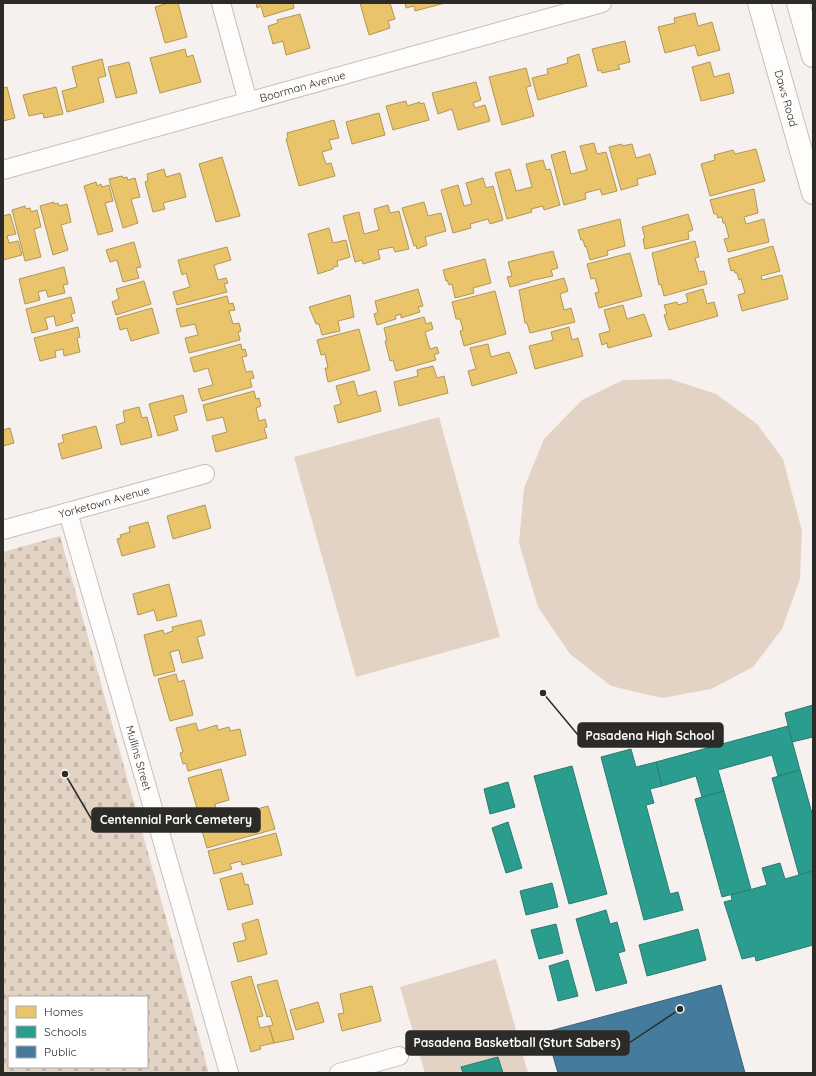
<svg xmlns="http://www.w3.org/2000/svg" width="816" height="1076" viewBox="0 0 816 1076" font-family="Quicksand,sans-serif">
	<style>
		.grass { fill: #e3d3c4 }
		.cemetery { fill: url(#cemetery-stones); fill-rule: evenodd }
		.homes { fill: #e9c46a; stroke: #b19656 }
		.schools { fill: #2a9d8f; stroke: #2b7b70 }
		.public { fill: #457b9d; stroke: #3e637a }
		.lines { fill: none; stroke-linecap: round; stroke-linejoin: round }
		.minor-casing { stroke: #c3c0bd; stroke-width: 20 }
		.major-casing { stroke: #c3c0bd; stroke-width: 24 }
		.minor { stroke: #fefdfc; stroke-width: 18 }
		.major { stroke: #fefdfc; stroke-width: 22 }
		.labels { text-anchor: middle; stroke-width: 4; stroke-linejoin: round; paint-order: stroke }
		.street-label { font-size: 11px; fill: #2d2b28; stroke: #fff }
		.leader { fill: none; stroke: #2d2b28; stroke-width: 1.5 }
		.callout-dot { fill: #2d2b28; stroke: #fff; stroke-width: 1.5 }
		.callout { fill: #2d2b28; stroke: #2d2b28; stroke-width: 1.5 }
		.callout-label { font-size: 12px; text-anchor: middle; font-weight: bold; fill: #fff }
	</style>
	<defs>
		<pattern id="cemetery-stones" width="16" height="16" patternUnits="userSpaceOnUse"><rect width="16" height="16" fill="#e3d3c4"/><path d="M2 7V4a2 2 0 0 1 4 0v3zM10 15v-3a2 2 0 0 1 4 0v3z" fill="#c3b5a8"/></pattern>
	</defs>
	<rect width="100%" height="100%" fill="#f6f1ee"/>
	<g class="grass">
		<polygon points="670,379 716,394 757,424 783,459 802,531 800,579 782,629 753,667 711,689 662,698 611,686 570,654 538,607 519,543 524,488 544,439 582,400 623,380"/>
		<polygon points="439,417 500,637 356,677 294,457"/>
		<polygon points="496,959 528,1073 425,1073 400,987"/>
	</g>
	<path class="cemetery" d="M60,536L209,1073H3V552ZM9,997H147V1067H9Z"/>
	<g class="homes">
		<polygon points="169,3 178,3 187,37 165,43 155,7"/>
		<polygon points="256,3 293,3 294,8 264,17 261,6 257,8"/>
		<polygon points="360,3 390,3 395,19 388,21 390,28 369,35"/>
		<polygon points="405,3 445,3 415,11 414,6 406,8"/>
		<polygon points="695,13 698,26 712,22 720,50 698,56 695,45 665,53 658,27 675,23 674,18"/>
		<polygon points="300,14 310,48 286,55 283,41 273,44 268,26 278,23 277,20"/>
		<polygon points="625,41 630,62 618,65 620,69 602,73 601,70 598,71 592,49"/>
		<polygon points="185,49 187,57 193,55 201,82 160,93 150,58"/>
		<polygon points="579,54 587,86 538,100 532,78 548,74 547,69 568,63 567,58"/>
		<polygon points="102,59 106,76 98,78 104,102 67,112 62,91 77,87 72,67"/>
		<polygon points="129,62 137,93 116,98 108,67"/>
		<polygon points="710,62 714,77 729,73 734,93 701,101 692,67"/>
		<polygon points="526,68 531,86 526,87 534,116 502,125 489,77"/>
		<polygon points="476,82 481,100 473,103 475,108 485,105 490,121 458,130 452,109 438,114 432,93"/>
		<polygon points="7,87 15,118 3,121 3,88"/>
		<polygon points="56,87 63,114 44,118 43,113 29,116 23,95"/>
		<polygon points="406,101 407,106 420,102 420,104 424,103 429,120 393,130 386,106"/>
		<polygon points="379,113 385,135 352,144 346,122"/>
		<polygon points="334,120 339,138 329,140 332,149 322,152 326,164 331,163 335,176 299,186 286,139 288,138 287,133"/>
		<polygon points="594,143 597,154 606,152 617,191 602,195 600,189 585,193 586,199 564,205 551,155 565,151 571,174 587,170 580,146"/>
		<polygon points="622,144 622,146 632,144 636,158 650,154 656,174 637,179 638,185 621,190 609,147"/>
		<polygon points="756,149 765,181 710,196 701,164 715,160 714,155 733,150 735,154"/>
		<polygon points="222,157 240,216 216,222 199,164"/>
		<polygon points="543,160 546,170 550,169 560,205 544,210 543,206 531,209 532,212 507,219 495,173 510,169 516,191 532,187 526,164"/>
		<polygon points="164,169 166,177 180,173 186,197 163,203 165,209 153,212 145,182 148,181 147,174"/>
		<polygon points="122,176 123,178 127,177 128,180 135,178 140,197 131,199 138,223 123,228 109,179"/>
		<polygon points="483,178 486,188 493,186 503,220 490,224 488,219 470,224 471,228 453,233 441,190 458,185 464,206 472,204 466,183"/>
		<polygon points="96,182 97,186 101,184 102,187 109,185 113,201 105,203 113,231 98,235 84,186"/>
		<polygon points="754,189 758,213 744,217 746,224 764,219 769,242 728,252 724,239 729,238 725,223 723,223 722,217 718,218 717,214 714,214 710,200"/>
		<polygon points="54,202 54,204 58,203 59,206 67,204 71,222 61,225 68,250 53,255 40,206"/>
		<polygon points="424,202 428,216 441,213 446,231 425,237 427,245 417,249 416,245 414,246 402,208"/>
		<polygon points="388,205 390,213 399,211 409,249 395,252 393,247 378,250 380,259 363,264 362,260 355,262 343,216 359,212 364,234 379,230 374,209"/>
		<polygon points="25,206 26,209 30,208 31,212 37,210 41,227 34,229 41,257 25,261 12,210"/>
		<polygon points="10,214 16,234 7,236 9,243 18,241 22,255 3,260 3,216"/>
		<polygon points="688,214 693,230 688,232 689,239 645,249 643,239 645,238 642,227"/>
		<polygon points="620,219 625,246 607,251 608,255 590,260 586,246 585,247 583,240 581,240 578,230"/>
		<polygon points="329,228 333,243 346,240 350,257 337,261 338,266 333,267 333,269 318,274 308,234"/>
		<polygon points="695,241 699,257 695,258 699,272 704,271 707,284 664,296 661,284 659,285 652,253"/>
		<polygon points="134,242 141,267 136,268 139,278 123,282 117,260 110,262 106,250"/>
		<polygon points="773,246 780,271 761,276 762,280 782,275 788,299 742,311 738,295 745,293 741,279 739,280 737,273 735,273 734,270 731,271 728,259"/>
		<polygon points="227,247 231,260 214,265 218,280 226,278 228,283 224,284 227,292 177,305 173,292 190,287 186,273 182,275 178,260"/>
		<polygon points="553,251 558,268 551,270 553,276 529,281 530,282 510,287 507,277 512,276 508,262"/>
		<polygon points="630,253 642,296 599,308 595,293 599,292 595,278 591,279 587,264"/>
		<polygon points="485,259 491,283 473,288 474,293 455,298 452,284 449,285 447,280 446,281 443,270"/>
		<polygon points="64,267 68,284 63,285 65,293 48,297 46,290 38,292 40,300 25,304 19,279"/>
		<polygon points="564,278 568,291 560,294 564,310 571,308 575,322 530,333 527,323 525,323 519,290"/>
		<polygon points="144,281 151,304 116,315 112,302 119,299 116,289"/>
		<polygon points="418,289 423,306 418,307 420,312 401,318 401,314 395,316 396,319 377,325 374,314 378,313 375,301"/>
		<polygon points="703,289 707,304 714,302 718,316 669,330 664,315 667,314 664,305 677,302 678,305 688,302 686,294"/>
		<polygon points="495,291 506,334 464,346 460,331 463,330 460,319 456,319 452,302"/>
		<polygon points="350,295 354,317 338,321 340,331 322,335 319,324 316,324 309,307"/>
		<polygon points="227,296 229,304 233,303 235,310 229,311 233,324 239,323 241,331 238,332 240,340 189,353 185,338 198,335 195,324 181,327 176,309"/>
		<polygon points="71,297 75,313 71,314 73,321 56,326 54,316 45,318 48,329 32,333 26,309"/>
		<polygon points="623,305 627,319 644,314 652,336 608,348 607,343 602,345 599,334 610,331 604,310"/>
		<polygon points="152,308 159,333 131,341 127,328 120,330 117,318"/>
		<polygon points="424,317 426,324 431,322 433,329 425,332 430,349 437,347 439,353 434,355 436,360 396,371 393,360 390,361 385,341 387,341 384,328"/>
		<polygon points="78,327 80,337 77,338 80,352 64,356 63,349 55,351 56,357 40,361 34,338"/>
		<polygon points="569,327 572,340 578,338 583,356 535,369 529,346 553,340 551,332"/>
		<polygon points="359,329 370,370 328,382 325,368 328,368 325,354 321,355 317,340"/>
		<polygon points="241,344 242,350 245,349 247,356 242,357 246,372 252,371 254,378 250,379 252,387 202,401 198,389 213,385 208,368 194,372 190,358"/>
		<polygon points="488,344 491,357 509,352 517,373 472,386 468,371 476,369 470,348"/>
		<polygon points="433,366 437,378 444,376 448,393 399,406 394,382 418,376 417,370"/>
		<polygon points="354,381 358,396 376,391 381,411 338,423 334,406 341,404 336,386"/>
		<polygon points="254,391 256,399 259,398 261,406 256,408 259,421 265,419 267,427 264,428 267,438 216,452 212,436 227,432 223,417 207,421 203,405"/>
		<polygon points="183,395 187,412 174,416 178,430 158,436 149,404"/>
		<polygon points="139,407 142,418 147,417 152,437 121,445 116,425 125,422 123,411"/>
		<polygon points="96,426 102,448 62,459 58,444 64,442 62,435"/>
		<polygon points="10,428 14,443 3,446 3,430"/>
		<polygon points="205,505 211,528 173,539 167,516"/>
		<polygon points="148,522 155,547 122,556 117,539 121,538 120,535 130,532 129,527"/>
		<polygon points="169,584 177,616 157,621 154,610 138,615 133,594"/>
		<polygon points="201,620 205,635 197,637 203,658 182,663 179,650 170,652 175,671 154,676 144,635 163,630 164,634 173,631 172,627"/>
		<polygon points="176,674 178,682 184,680 193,715 170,721 158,679"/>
		<polygon points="196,723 198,731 217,725 218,730 229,727 230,731 240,729 246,755 188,771 186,763 183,764 180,753 183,752 176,728"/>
		<polygon points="221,769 229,800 215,804 216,810 199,815 188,778"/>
		<polygon points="268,806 275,829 207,848 200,824 218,819 220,826 229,823 228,817"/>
		<polygon points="276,833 282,855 242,865 241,861 230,864 232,869 214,874 208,851"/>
		<polygon points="242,873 245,885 248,884 253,904 228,910 220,879"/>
		<polygon points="258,919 267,954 238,962 233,943 246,940 242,924"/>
		<polygon points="251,976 263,1016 257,1017 260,1028 269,1026 274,1043 260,1046 261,1049 251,1052 231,982"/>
		<polygon points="277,980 294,1039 274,1043 269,1026 273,1025 270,1016 267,1017 257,985"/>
		<polygon points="372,986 381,1021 342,1031 338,1014 344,1013 340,994"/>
		<polygon points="318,1002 324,1022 296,1030 290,1010"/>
	</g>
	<g class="schools">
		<polygon points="813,705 813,737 792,742 785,713"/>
		<polygon points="788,726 800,770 778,776 772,755 718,770 724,791 702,797 696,776 662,786 656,762"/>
		<polygon points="631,749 636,767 656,762 662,786 650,789 654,803 646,805 670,894 678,892 683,910 644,920 601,757"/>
		<polygon points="572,766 607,894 569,904 534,776"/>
		<polygon points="800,770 813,817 813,871 799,875 772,778"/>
		<polygon points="508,782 515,807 490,814 484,789"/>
		<polygon points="724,791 751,889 722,897 695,799"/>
		<polygon points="508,822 522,868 506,873 492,828"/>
		<polygon points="780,863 785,879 813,871 813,945 756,961 755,956 742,959 724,902 732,900 731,895 767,885 762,868"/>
		<polygon points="552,883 558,907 526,915 520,891"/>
		<polygon points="606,910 610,924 617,922 625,951 618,953 627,983 596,991 576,919"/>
		<polygon points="556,924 563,953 539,959 531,930"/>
		<polygon points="698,929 706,960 647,976 639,945"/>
		<polygon points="568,960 578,996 558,1001 549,966"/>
		<polygon points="498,1057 503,1073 463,1073 461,1067"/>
	</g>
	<polygon class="public" points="721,985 745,1073 558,1073 546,1032"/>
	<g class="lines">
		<g class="minor-casing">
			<g id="minor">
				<polyline points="221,3 248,102"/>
				<path id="s1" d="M3,170L602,3"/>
				<path id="s2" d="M68,512L229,1073"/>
				<path id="s3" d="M3,530L205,474"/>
				<polyline points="339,1073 399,1056"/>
			</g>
		</g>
		<g class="major-casing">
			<g id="major">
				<path id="s4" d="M759,3L813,193"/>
				<polyline points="798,3 813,56"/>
			</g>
		</g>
		<use href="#minor" class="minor"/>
		<use href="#major" class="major"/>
	</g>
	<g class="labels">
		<g class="street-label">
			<text dy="4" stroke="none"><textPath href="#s1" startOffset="311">Boorman Avenue</textPath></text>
			<text dy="4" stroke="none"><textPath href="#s4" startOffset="99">Daws Road</textPath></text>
			<text dy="4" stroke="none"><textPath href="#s3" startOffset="105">Yorketown Avenue</textPath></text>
			<text dy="4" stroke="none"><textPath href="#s2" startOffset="256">Mullins Street</textPath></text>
		</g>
	</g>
	<path class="leader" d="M543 693L578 735M65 774L92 820M680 1009L629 1043"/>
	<g class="callout-dot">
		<circle cx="543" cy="693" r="4"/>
		<circle cx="65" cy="774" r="4"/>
		<circle cx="680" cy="1009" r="4"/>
	</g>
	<g class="callout">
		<rect x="578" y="723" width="145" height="24" rx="4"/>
		<rect x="92" y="808" width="168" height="24" rx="4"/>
		<rect x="406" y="1031" width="223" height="24" rx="4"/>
	</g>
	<g class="callout-label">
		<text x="650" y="740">Pasadena High School</text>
		<text x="176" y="824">Centennial Park Cemetery</text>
		<text x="517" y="1047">Pasadena Basketball (Sturt Sabers)</text>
	</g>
	<rect width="816" height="1076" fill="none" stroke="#2d2b28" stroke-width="8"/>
	<rect x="8" y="996" width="140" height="72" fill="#ffffff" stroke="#abaaa9"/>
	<rect x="16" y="1006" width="20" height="12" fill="#e9c46a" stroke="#abaaa9"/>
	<text x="44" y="1016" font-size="12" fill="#2d2b28">Homes</text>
	<rect x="16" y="1026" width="20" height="12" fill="#2a9d8f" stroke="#abaaa9"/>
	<text x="44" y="1036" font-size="12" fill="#2d2b28">Schools</text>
	<rect x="16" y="1046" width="20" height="12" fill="#457b9d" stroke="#abaaa9"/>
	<text x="44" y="1056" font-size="12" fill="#2d2b28">Public</text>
</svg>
